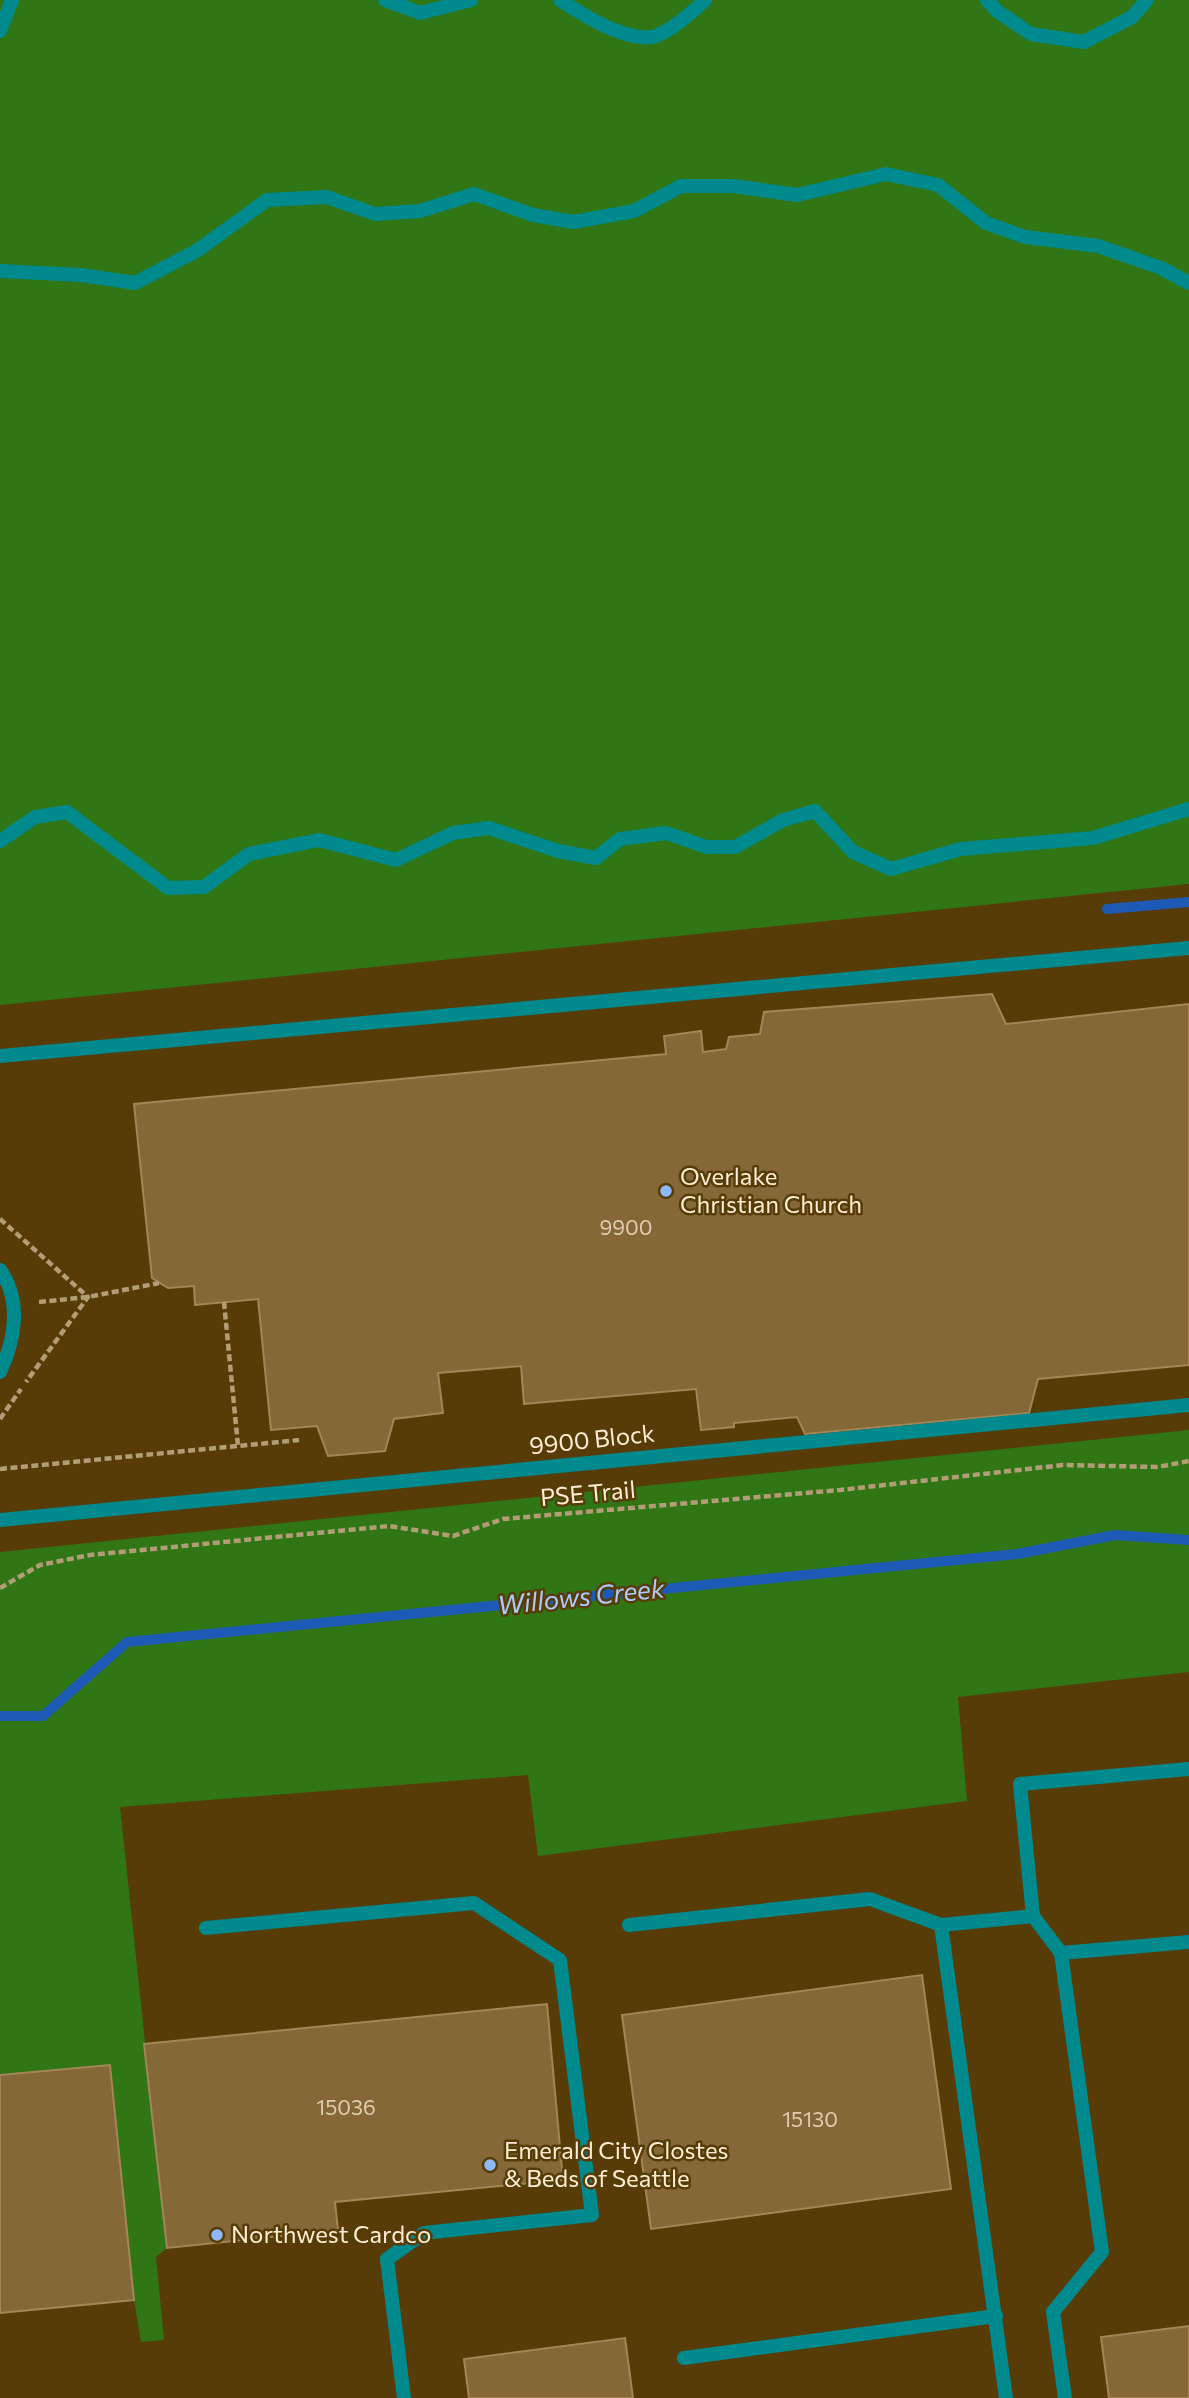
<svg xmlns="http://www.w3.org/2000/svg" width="1189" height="2398" viewBox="0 0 1189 2398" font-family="Commissioner,sans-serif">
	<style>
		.green { fill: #307615 }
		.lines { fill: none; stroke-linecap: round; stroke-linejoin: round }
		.stream { stroke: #1d5ab6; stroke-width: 10 }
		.building { fill: #846838; stroke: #a48656; stroke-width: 2 }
		.path { stroke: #b29d77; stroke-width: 4.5; stroke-dasharray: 7 3.5; stroke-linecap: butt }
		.lane { stroke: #008a8e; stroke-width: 14 }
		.poi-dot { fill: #8db9fc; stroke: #573c07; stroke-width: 2.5 }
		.labels { text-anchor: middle; stroke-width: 5; stroke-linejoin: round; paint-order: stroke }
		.number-label { font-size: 21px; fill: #e0ccae }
		.poi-label { font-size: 24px; fill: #feeed5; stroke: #573c07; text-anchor: start }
		.street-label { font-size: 24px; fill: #feeed5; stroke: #573c07 }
		.water-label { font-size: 26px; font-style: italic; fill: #accbfa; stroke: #573c07 }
	</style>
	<rect width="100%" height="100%" fill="#573c07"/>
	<g class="green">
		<polygon points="0,0 1189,0 1189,884 0,1005"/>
		<polygon points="1189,1430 1189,1672 958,1697 967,1801 538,1856 528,1775 120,1807 167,2248 156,2257 164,2340 141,2342 134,2300 110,2065 0,2075 0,1552"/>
	</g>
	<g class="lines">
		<g class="stream">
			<polyline points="1107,909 1189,902"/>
			<polyline points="0,1716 43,1716 127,1642 1017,1554 1115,1535 1189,1540"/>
		</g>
	</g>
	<g class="building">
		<polygon points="992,994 1006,1024 1189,1004 1189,1365 1038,1379 1029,1413 805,1434 797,1417 734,1423 734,1427 701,1430 696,1389 524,1404 521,1366 438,1373 443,1413 394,1419 385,1451 328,1456 317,1426 271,1430 258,1299 195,1305 194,1286 168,1288 152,1278 134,1104 666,1054 664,1036 701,1031 703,1052 726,1049 729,1037 760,1034 764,1012"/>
		<polygon points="922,1975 951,2189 651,2229 622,2015"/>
		<polygon points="547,2004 563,2180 335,2202 338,2230 167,2248 144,2044"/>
		<polygon points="110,2065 134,2300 0,2313 0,2075"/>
		<polygon points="1189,2326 1189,2398 1109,2398 1101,2337"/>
		<polygon points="625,2338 633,2398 469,2398 464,2359"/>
	</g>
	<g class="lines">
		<g class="path">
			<polyline points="0,1219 88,1297 26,1382"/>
			<polyline points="39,1302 88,1297 159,1283"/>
			<polyline points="224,1302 238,1446"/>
			<polyline points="0,1419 21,1389"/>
			<polyline points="0,1469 299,1440"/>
			<polyline points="0,1588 40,1565 90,1555 389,1526 453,1536 503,1519 840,1490 1063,1465 1158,1467 1189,1461"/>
		</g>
		<g class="lane">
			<polyline points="385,0 420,13 471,0"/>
			<path d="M560,0C583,15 622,40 651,37C665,36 695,10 705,0"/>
			<polyline points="987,0 997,11 1031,34 1084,42 1132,17 1147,0"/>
			<polyline points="0,31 12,0"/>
			<polyline points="0,271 81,275 135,283 198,250 267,200 327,197 375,214 420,211 474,194 533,215 573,222 634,211 681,186 733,186 797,195 886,174 938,185 986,223 1025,237 1098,246 1161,268 1189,283"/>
			<polyline points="0,841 35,817 67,812 168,888 204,887 249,854 319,840 396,860 453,833 489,828 558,851 596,858 620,839 666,833 707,847 735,847 783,820 815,811 853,852 891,869 961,849 1093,838 1189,809"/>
			<polyline points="0,1056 1189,948"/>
			<path d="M0,1270C22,1300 15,1340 0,1372"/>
			<polyline points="0,1520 1189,1405"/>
			<polyline points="1033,1916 1061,1953"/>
			<polyline points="629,1925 870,1899 941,1925 1033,1916 1020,1784 1189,1769"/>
			<polyline points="941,1925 1006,2398"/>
			<polyline points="206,1928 474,1903 560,1960 592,2215 424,2233 387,2259 404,2398"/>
			<polyline points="684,2358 996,2316"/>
			<polyline points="1065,2398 1053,2312 1102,2252 1061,1953 1189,1942"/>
		</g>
	</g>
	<g class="poi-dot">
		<circle cx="666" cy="1191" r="7"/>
		<circle cx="490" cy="2165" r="7"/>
		<circle cx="217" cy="2235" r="7"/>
	</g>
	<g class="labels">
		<g class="number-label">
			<text x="626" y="1235">9900</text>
			<text x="346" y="2115">15036</text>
			<text x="810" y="2127">15130</text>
		</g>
		<g class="poi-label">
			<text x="680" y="1185">Overlake<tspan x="680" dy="28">Christian Church</tspan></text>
			<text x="504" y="2159">Emerald City Clostes<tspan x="504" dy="28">&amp; Beds of Seattle</tspan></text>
			<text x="231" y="2243">Northwest Cardco</text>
		</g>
		<g class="street-label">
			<text transform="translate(592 1440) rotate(-6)" y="8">9900 Block</text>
			<text transform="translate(588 1494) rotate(-5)" y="8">PSE Trail</text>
		</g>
		<g class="water-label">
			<text transform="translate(581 1597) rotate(-6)" y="9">Willows Creek</text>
		</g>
	</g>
</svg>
